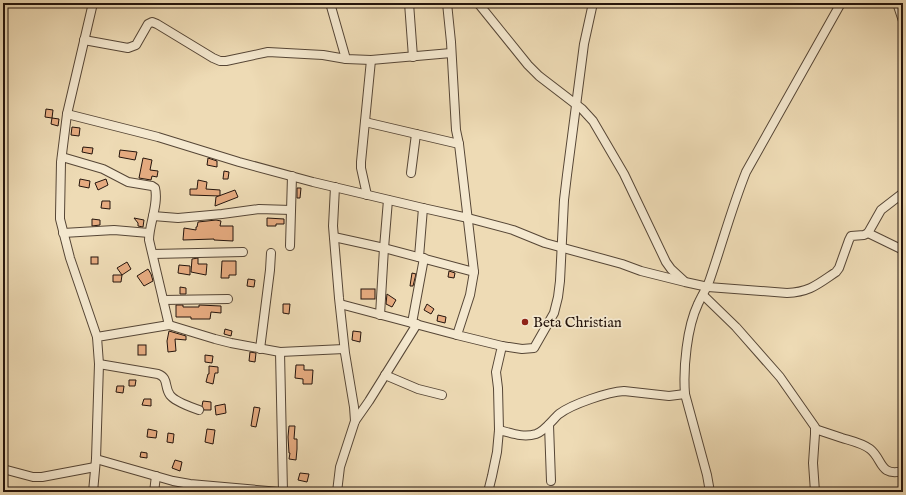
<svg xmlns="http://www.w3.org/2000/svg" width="906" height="495" viewBox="0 0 906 495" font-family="'IM FELL English',serif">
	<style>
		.building { fill: #e6ab80; stroke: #24140c }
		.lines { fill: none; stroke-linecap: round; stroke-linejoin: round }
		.street-casing { stroke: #564636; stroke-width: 10 }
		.street { stroke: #f4e8cf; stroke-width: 8 }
		.poi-dot { fill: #8f2418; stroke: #f4e8cf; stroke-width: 1.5 }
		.labels { text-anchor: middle; stroke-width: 3.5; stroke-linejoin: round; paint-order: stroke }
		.poi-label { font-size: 15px; fill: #24140c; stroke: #f4e8cf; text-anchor: start }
	</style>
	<rect width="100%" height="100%" fill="#eedbb5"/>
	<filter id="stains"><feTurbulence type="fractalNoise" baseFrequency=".005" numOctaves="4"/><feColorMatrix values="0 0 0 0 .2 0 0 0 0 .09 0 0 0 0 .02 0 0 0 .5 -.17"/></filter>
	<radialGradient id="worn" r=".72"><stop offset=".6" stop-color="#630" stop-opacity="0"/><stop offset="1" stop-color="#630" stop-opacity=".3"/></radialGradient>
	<g class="building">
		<polygon points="46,109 53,110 52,118 45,117"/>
		<polygon points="52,118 59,119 58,126 51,124"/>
		<polygon points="72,127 80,128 79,136 71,135"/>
		<polygon points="83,147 93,148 92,154 82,152"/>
		<polygon points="120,150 137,152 135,160 119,157"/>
		<polygon points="143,158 152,160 150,170 158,171 157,177 152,176 151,180 139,178"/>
		<polygon points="208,158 217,161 217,167 207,165"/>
		<polygon points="224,171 229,172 228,179 223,179"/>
		<polygon points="80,179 90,181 89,188 79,186"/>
		<polygon points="106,179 108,185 98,190 95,183"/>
		<polygon points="198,180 207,182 206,189 220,190 220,196 190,195 190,189 197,189"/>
		<polygon points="297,188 301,188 300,198 297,198"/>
		<polygon points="235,190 238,197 215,206 216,197"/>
		<polygon points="102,201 110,201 110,209 101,208"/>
		<polygon points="134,218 144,220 143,227 138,226 138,223"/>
		<polygon points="267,218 284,219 284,224 276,224 276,226 267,226"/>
		<polygon points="92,219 100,220 100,225 92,226"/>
		<polygon points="216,220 221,221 220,226 233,226 233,241 214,240 214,239 183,240 184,228 196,230 196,227 197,227 198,222"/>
		<rect x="91" y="257" width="7" height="7"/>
		<polygon points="198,258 198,264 207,264 206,275 191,272 192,259"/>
		<polygon points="222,261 236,261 236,275 229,275 229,278 221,278"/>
		<polygon points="127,262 131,269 122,275 117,268"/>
		<polygon points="179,265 190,266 190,275 178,273"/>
		<polygon points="148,269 151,274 153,281 144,286 137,276"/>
		<polygon points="449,271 455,273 454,278 448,277"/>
		<polygon points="412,273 416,274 413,286 410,286"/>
		<polygon points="113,275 122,275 121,282 113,282"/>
		<polygon points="248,279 255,280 254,287 247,286"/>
		<polygon points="180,287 186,288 186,294 180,294"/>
		<rect x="361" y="289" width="14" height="10"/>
		<polygon points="387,294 396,300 392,307 386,304"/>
		<polygon points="283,304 290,304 289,314 283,313"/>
		<polygon points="427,304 434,309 431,314 424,310"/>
		<polygon points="176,305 183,305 183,307 199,307 199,305 221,306 221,313 211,312 210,319 191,319 191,317 176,317"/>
		<polygon points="438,315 446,317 445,323 437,321"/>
		<polygon points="225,329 232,331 231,336 224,334"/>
		<polygon points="169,331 186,336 186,340 175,339 176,351 168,352 167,341"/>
		<polygon points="353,331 361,332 360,342 352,340"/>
		<rect x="138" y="345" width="8" height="10"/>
		<polygon points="250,352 256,353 255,362 249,361"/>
		<polygon points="205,355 213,356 212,363 205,362"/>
		<polygon points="296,365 304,365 304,370 313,370 312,384 303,384 303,379 295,378"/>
		<polygon points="209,366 218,367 218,373 215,373 213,384 206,382 208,374 209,374"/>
		<polygon points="129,380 136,380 135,386 129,386"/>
		<polygon points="117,386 124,386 123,393 116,392"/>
		<polygon points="144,399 151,399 151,406 142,405"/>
		<polygon points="203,401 211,402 211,410 204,410 202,406"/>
		<polygon points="225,404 226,413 216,415 215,406"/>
		<polygon points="254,407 260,408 256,427 251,426"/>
		<polygon points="289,426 295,426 294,439 297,439 297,449 296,460 289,459 290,453 289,453 288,437"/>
		<polygon points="148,429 157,431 156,438 147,437"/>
		<polygon points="207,429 215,430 213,444 205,442"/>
		<polygon points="168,433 174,434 173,443 167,442"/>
		<polygon points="141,452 147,453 147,458 140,457"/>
		<polygon points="175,460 182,462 180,471 172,468"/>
		<polygon points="300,473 309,474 307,482 298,480"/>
	</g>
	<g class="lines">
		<g class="street-casing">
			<g id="street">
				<polyline points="93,3 67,114 61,162 60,215 60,219 70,258 97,337"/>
				<polyline points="330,3 346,59"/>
				<polyline points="409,3 413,57"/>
				<polyline points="447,3 451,42 456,130 459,144 474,272 470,295 457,335 502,346 496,372 498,388 499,430 497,452 492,476 488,492"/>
				<polyline points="478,3 528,65 539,76 582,109 593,121 624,174 666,262 671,269 684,281"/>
				<polyline points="897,3 903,21"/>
				<polyline points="84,40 128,48 136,45 148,24 152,22 157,24 213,58 220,61 226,61 268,52 323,55 346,59 371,60 451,53"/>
				<path d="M67,114L158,137L239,162L313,182L423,208L468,218L513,230L545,243L622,264L641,271L685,282L708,287L787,293C810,292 818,284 836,272L839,268L849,240L851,236L864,235L868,233L881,210L903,193"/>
				<polyline points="365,122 459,144"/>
				<path d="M62,157L103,169L128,182L152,186L155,188C159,204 149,224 149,240L169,325"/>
				<polyline points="411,173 416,134"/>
				<polyline points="335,187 333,226 339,298 345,353 354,407 355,421"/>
				<polyline points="367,195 361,168 361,162 371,60"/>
				<polyline points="153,216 178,218 222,214 259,209 291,210"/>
				<polyline points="63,233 114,230 149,233"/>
				<polyline points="868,233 903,250"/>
				<polyline points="334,237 384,248 474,272"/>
				<polyline points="290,246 292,176"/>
				<polyline points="153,254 243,252"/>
				<polyline points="419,257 423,208"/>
				<polyline points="703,295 736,327 780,377 815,427 815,434 813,463 815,492"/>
				<polyline points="163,300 228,299"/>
				<polyline points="340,304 457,335"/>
				<polyline points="380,315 384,248 388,200"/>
				<polyline points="412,323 424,258"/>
				<polyline points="502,346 522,349 534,348 554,313 558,297 560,281 564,200 567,175 584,44 593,3"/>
				<polyline points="260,349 270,270 271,253"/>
				<polyline points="280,352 344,349"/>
				<path d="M99,364L158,374C169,378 164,387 170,395C175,402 191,407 199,410"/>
				<polyline points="385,375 418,389 442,395"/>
				<polyline points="549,425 551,481"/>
				<path d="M815,429C824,432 833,435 842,438C852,441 862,443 870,449C883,459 879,477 903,471"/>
				<path d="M499,430C511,433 523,438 536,434C545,431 552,420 559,414C572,404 608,392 624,391L669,396L685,394"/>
				<polyline points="96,459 173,481 190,484 280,492"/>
				<polyline points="3,469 33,477 42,477 95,467"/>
				<polyline points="93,492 96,459 99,364 97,337 169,325 215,339 231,343 280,352 283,492"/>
				<polyline points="154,492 156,476"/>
				<polyline points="337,492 340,467 355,421 369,401 417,324"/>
				<polyline points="381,492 456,492"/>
				<path d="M710,492L707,475L685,394C683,368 687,327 698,304C702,295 707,288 710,279C722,244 732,207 746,172L841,3"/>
			</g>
		</g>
		<use href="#street" class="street"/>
	</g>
	<circle class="poi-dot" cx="525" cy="322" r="4"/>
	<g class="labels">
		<g class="poi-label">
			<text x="533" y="327">Beta Christian</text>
		</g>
	</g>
	<rect width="906" height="495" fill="none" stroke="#eedbb5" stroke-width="16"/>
	<rect x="4" y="4" width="898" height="487" fill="none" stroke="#24140c" stroke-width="2"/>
	<rect x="8" y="8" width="890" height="479" fill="none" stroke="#24140c"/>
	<rect width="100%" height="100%" filter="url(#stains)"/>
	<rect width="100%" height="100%" fill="url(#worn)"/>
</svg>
